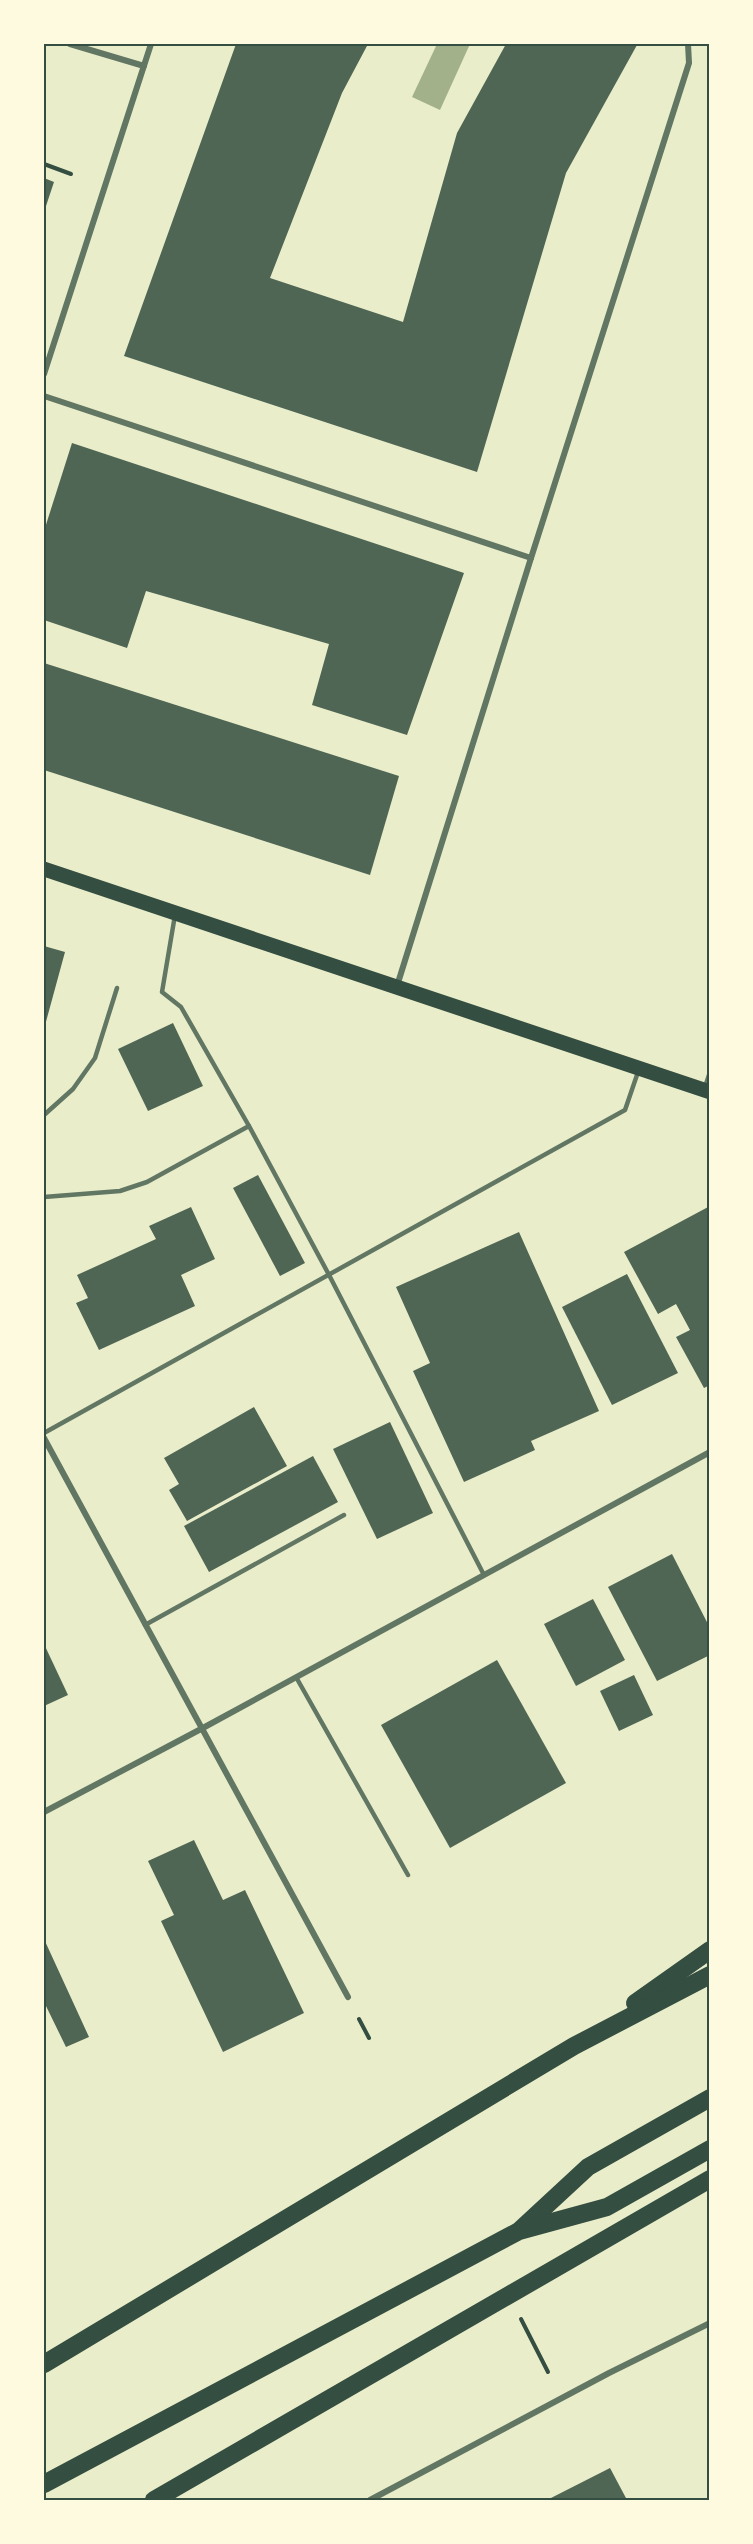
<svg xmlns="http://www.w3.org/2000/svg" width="753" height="2544" viewBox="0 0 753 2544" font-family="'Archivo Narrow',sans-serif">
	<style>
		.water { fill: #a3b18a }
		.building { fill: #4f6655 }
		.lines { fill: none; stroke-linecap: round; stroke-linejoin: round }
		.path { stroke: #344e41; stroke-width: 4 }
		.service { stroke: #617663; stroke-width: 4.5 }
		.minor { stroke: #617663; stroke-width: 6 }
		.primary { stroke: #344e41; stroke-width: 15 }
		.motorway { stroke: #344e41; stroke-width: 18 }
		.neatline { fill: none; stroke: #344e41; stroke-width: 2 }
	</style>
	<rect width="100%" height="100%" fill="#e9edc9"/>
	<polygon class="water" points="437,44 470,44 440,110 412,97"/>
	<g class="building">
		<polygon points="236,44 368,44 342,93 270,278 403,322 457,133 506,44 637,45 566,173 477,472 124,356"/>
		<polygon points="44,178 54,182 44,212"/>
		<polygon points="72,443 464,573 407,735 312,705 329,644 146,591 127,648 44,620 44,531"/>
		<polygon points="44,663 399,776 370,875 44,770"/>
		<polygon points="44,946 65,952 44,1029"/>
		<polygon points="173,1023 203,1086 148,1111 118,1049"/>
		<polygon points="258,1175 305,1263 280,1276 233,1188"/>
		<polygon points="710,1206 710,1385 704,1388 676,1337 690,1330 676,1304 658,1314 624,1252"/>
		<polygon points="191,1207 215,1259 181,1275 195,1306 99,1350 76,1303 88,1298 77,1275 156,1239 149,1226"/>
		<polygon points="519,1232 599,1411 531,1441 535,1450 464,1482 413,1371 430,1363 396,1287"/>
		<polygon points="627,1274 678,1373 612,1405 562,1307"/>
		<polygon points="254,1407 287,1466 187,1521 169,1490 179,1484 164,1458"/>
		<polygon points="390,1422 433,1513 377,1539 333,1449"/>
		<polygon points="313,1456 338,1502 209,1572 184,1526"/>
		<polygon points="672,1554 710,1628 710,1655 657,1681 608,1587"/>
		<polygon points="593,1599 625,1660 576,1686 544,1624"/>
		<polygon points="44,1644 68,1695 44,1706"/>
		<polygon points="497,1660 566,1783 450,1848 381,1725"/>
		<polygon points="634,1675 653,1715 619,1731 600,1691"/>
		<polygon points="194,1840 223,1900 245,1890 304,2013 223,2052 161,1921 174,1915 148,1861"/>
		<polygon points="44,1939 89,2037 66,2047 46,2006 44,2007"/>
		<polygon points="610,2468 627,2500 547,2500"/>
	</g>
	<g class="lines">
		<g class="path">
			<polyline points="44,164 71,174"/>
			<polyline points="359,2019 369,2038"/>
			<polyline points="521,2319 548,2372"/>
		</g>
		<g class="service">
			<polyline points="175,915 162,992 181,1007 249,1126 328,1273 484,1575"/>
			<polyline points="705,1087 710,1072"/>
			<polyline points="44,1115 73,1089 95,1058 117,988"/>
			<polyline points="44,1197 120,1191 147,1182 249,1126"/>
			<polyline points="44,1433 625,1110 638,1072"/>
			<polyline points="145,1625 344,1515"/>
			<polyline points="296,1677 408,1875"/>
		</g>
		<g class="minor">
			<polyline points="70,44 144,66"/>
			<polyline points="44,374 151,44"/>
			<polyline points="44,396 531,558"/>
			<polyline points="397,986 531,558 689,63 688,44"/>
			<polyline points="44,1438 348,1997"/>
			<polyline points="44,1812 201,1729 710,1452"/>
			<polyline points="370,2500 609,2373 710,2323"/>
		</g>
		<polyline class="primary" points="44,869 710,1092"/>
		<g class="motorway">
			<polyline points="635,2003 710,1950"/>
			<polyline points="521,2229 588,2167 710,2098"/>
			<polyline points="44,2364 574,2046 710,1975"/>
			<polyline points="44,2484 519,2231 607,2207 710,2149"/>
			<polyline points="154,2500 710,2179"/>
		</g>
	</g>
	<rect width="753" height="2544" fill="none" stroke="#fefae0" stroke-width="90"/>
	<rect x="45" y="45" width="663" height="2454" class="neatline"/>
</svg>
